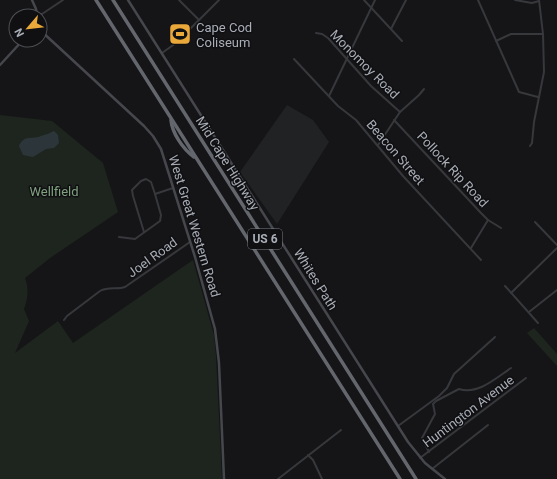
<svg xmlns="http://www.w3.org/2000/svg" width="557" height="479" viewBox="0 0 557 479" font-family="Roboto,sans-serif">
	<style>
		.built { fill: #212224 }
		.green { fill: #1e251e }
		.water { fill: #2c353a }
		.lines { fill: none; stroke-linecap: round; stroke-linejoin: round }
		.street { stroke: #37383c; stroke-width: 2 }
		.secondary { stroke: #45474c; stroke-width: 2.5 }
		.highway { stroke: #63666d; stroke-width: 3.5 }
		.labels { text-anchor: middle; stroke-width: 3; stroke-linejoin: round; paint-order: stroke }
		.shield { fill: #101012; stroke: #7a7e86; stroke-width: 1 }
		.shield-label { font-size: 12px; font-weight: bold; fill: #a8adb7 }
		.poi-label { font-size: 13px; fill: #a8adb7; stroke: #101012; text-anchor: start }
		.street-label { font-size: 13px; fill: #a8adb7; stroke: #101012 }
		.park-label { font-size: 13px; fill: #80a180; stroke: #101012 }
	</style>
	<rect width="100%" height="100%" fill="#151517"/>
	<polygon class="built" points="287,105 313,120 329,142 277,224 240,172"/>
	<g class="green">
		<path d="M0,115L52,121L103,163L118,212L50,258L25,278C29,289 28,298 24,309L29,321L15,353L58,321L73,343L193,260L214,335L216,356L222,479H0Z"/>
		<polygon points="534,328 557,354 557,366 527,333"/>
	</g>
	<path class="water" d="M54,131L58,135L59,143L54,148L46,149L33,157L23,155L19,146C24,134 32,140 41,136C45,135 50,133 54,131Z"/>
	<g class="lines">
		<g class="street">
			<polyline points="179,0 199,20"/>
			<polyline points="364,0 402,41"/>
			<polyline points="478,0 519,92 538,97"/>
			<polyline points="515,0 532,3 539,1"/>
			<polyline points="37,15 42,14 63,0"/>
			<polyline points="391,29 406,0"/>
			<polyline points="316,33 322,34 328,38 371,86 400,112"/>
			<polyline points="496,41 511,34 543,34"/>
			<polyline points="162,53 176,43 219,0"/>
			<polyline points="294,59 338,106 356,120 403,176 481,260"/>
			<polyline points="329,96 375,0"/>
			<polyline points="394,120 481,213 488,220 501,228"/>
			<polyline points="378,145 400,112 419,95 424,89"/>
			<polyline points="530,146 532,143 534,122 544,72 543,34 539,0"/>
			<polyline points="535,222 557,245"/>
			<polyline points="144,232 133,196 132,190 141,181 146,179 151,182 155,194"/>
			<polyline points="119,237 135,239 160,221 161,215 155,194 173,188"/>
			<polyline points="471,248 488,220"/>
			<polyline points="505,286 538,323"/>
			<polyline points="511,293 557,248"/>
			<polyline points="529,312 557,290"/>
			<path d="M64,320L67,316L100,291C109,286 117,290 125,287L190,242"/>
			<polyline points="398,426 439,396 447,388 454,374 495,337"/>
			<path d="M429,452L422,438L435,414L433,404L436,401L459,389C478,395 496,378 511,368"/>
			<polyline points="308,455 313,460 322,479"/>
			<polyline points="420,458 526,378"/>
			<polyline points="432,469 488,425"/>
			<polyline points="278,479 341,430"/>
		</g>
		<g class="secondary">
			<polyline points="32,0 36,9 37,16"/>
			<polyline points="128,0 408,442 425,463 445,479"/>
			<polyline points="40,30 144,126 153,136 161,149 195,257 215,329 219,363 224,479"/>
			<polyline points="0,65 23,40"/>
		</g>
		<g class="highway">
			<polyline points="96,0 400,479"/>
			<polyline points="113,0 416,479"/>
			<path d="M171,120C172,133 183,149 194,157"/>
		</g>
	</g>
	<defs>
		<g id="stadium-square" transform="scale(1.15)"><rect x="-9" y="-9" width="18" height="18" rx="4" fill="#eaa83b" stroke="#101012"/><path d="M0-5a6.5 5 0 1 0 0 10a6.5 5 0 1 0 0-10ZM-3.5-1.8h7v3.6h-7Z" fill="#111"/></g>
	</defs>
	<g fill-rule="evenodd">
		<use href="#stadium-square" x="180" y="34"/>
	</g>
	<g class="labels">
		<rect class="shield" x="248" y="229" width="34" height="20" rx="3"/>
		<g class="shield-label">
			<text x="265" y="243">US 6</text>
		</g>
		<g class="poi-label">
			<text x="196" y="32">Cape Cod<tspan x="196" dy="15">Coliseum</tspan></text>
		</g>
		<g class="street-label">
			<text transform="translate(365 64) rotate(45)" y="5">Monomoy Road</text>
			<text transform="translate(396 152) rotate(49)" y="5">Beacon Street</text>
			<text transform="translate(228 163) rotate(58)" y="5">Mid Cape Highway</text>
			<text transform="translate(453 169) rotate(47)" y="5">Pollock Rip Road</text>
			<text transform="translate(195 226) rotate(73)" y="5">West Great Western Road</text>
			<text transform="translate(152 257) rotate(-36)" y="5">Joel Road</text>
			<text transform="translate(316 279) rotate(58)" y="5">Whites Path</text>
			<text transform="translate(468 411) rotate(-37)" y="5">Huntington Avenue</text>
		</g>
		<g class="park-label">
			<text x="54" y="196">Wellfield</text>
		</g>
	</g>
	<g transform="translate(28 28) rotate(242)"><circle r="19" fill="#101012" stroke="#4d4f54"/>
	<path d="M0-3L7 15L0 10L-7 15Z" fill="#eaa83b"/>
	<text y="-6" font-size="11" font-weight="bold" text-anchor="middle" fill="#a8adb7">N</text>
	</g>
</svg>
